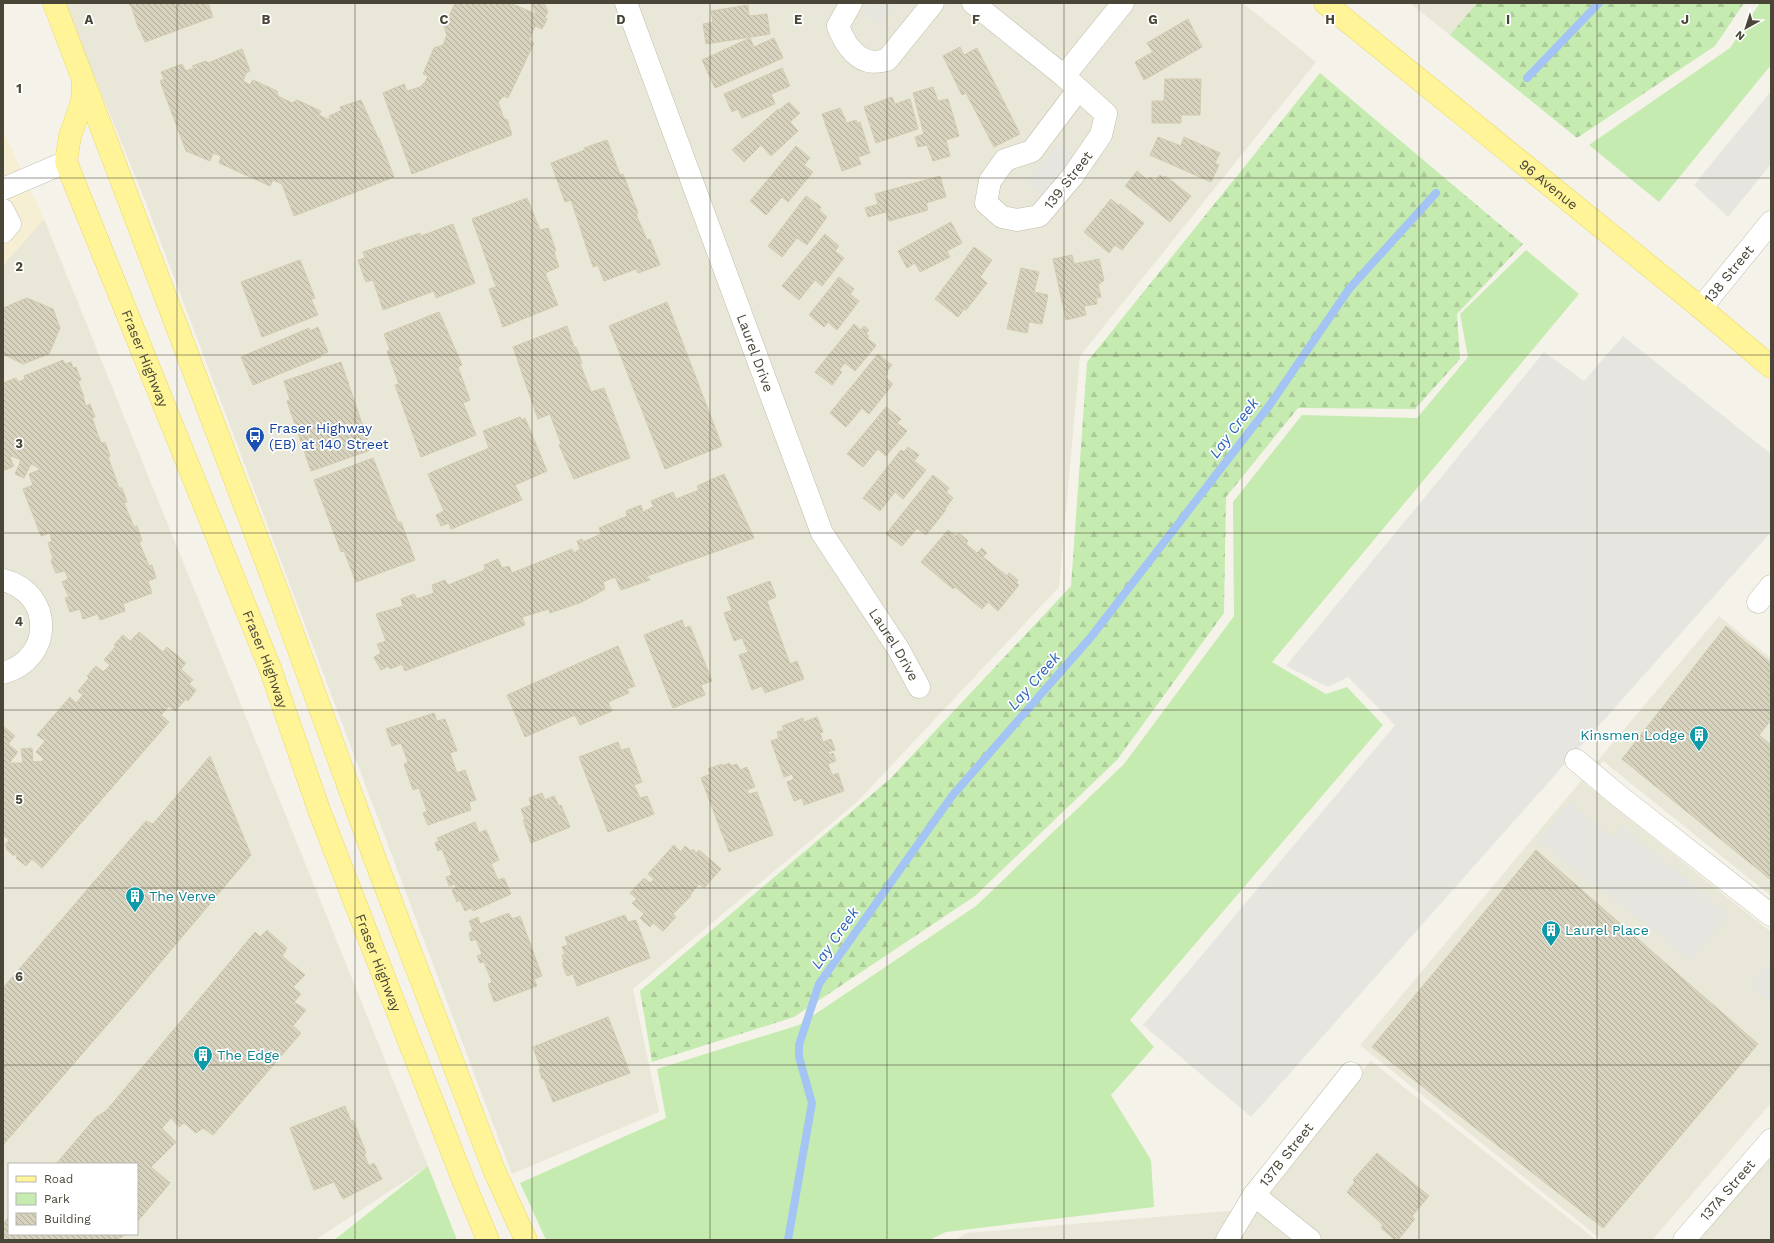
<svg xmlns="http://www.w3.org/2000/svg" width="1774" height="1243" viewBox="0 0 1774 1243" font-family="'Work Sans',sans-serif">
	<style>
		.residential { fill: #e9e7d7; fill-rule: evenodd }
		.commercial { fill: #f7efd3 }
		.green { fill: #c5ebb0 }
		.forest { fill: url(#forest-firs) }
		.parking { fill: #e6e5e0 }
		.lines { fill: none; stroke-linecap: round; stroke-linejoin: round }
		.stream { stroke: #a3c4f4; stroke-width: 8 }
		.building { fill: url(#building-back-hatch); stroke: #d2cbb0 }
		.minor-casing { stroke: #c1bdab; stroke-width: 23 }
		.major-casing { stroke: #e9d963; stroke-width: 23 }
		.minor { stroke: #fff; stroke-width: 22 }
		.major { stroke: #fff498; stroke-width: 22 }
		.grid { fill: none; stroke: #494537; stroke-width: 1; stroke-opacity: 0.55 }
		.labels { text-anchor: middle; stroke-width: 3.5; stroke-linejoin: round; paint-order: stroke }
		.street-label { font-size: 14px; fill: #494537; stroke: #fff }
		.transit-label { font-size: 14px; fill: #164399; stroke: #fff; text-anchor: start }
		.culture-label { font-size: 14px; fill: #0d838f; stroke: #fff; text-anchor: start }
		.water-label { font-size: 15px; font-style: italic; fill: #2a63ba; stroke: #fff }
		.grid-label { font-size: 13px; text-anchor: middle; font-weight: bold; fill: #494537; stroke: #fff; stroke-width: 3.5; stroke-linejoin: round; paint-order: stroke }
	</style>
	<defs>
		<pattern id="forest-firs" width="22" height="20" patternUnits="userSpaceOnUse"><rect width="22" height="20" fill="#c5ebb0"/><path d="M5 1l3.5 6h-7zM16 11l3.5 6h-7z" fill="#abcb98"/></pattern>
		<pattern id="building-back-hatch" width="6" height="6" patternUnits="userSpaceOnUse"><rect width="6" height="6" fill="#d7d2bd"/><path d="M-1 5l2 2M0 0l6 6M5-1l2 2" fill="none" stroke="#b0ac9a"/></pattern>
	</defs>
	<rect width="100%" height="100%" fill="#f5f3e9"/>
	<g class="residential">
		<polygon points="64,3 1243,3 1316,62 1080,356 1059,587 858,801 633,989 659,1112 512,1174 143,195"/>
		<polygon points="1410,3 1477,3 1450,35"/>
		<path d="M44,219L428,1166L315,1240H3V265ZM9,1164H137V1234H9Z"/>
		<polygon points="1719,616 1771,658 1771,896 1603,761 1585,784 1771,932 1771,1103 1652,1240 1602,1240 1360,1045"/>
		<polygon points="1371,1061 1596,1240 955,1240 967,1233 1240,1210"/>
		<polygon points="1771,1144 1771,1240 1689,1240"/>
	</g>
	<polygon class="commercial" points="3,130 44,219 3,265"/>
	<g class="green">
		<polygon points="1760,3 1771,3 1771,65 1659,202 1589,145 1730,48"/>
		<polygon points="1526,250 1579,294 1272,662 1326,694 1347,687 1383,725 1130,1020 1154,1047 1111,1095 1151,1160 1154,1207 946,1232 929,1240 546,1240 520,1183 666,1118 657,1069 799,1025 976,906 1124,764 1234,616 1233,502 1302,415 1417,418 1468,357 1460,314"/>
		<polygon points="428,1166 457,1240 334,1240"/>
	</g>
	<g class="forest">
		<polygon points="1477,3 1744,3 1715,46 1577,138 1450,35"/>
		<polygon points="1320,73 1523,244 1457,314 1460,359 1415,409 1298,408 1226,497 1224,613 1117,760 975,896 794,1017 652,1062 640,991 890,779 1071,586 1087,362"/>
	</g>
	<g class="parking">
		<polygon points="869,3 896,3 880,24 862,11"/>
		<polygon points="1771,91 1771,164 1728,217 1694,185"/>
		<polygon points="1058,143 1074,157 1043,196 1027,181"/>
		<polygon points="1623,336 1771,454 1771,532 1251,1117 1143,1025 1395,725 1348,677 1328,687 1286,666 1544,352 1584,381"/>
		<polygon points="1569,802 1613,838 1621,826 1729,914 1692,961 1539,841"/>
		<polygon points="1768,964 1771,966 1771,1003 1750,986"/>
	</g>
	<g class="lines">
		<g class="stream">
			<polyline points="1527,78 1599,3"/>
			<polyline points="788,1240 812,1103 799,1057 799,1045 819,984 952,796 1091,637 1269,406 1349,289 1436,193"/>
		</g>
	</g>
	<g class="building">
		<polygon points="129,3 208,3 213,17 145,42 140,30 139,30 131,5 130,6"/>
		<polygon points="455,3 510,3 536,14 532,3 544,3 548,12 545,17 547,19 542,29 535,26 529,40 534,43 508,98 504,96 498,102 504,119 507,119 512,135 412,174 383,93 404,84 407,91 420,87 425,82 428,76 423,74 434,48 443,45 447,35 444,27"/>
		<polygon points="748,5 749,16 767,14 770,34 706,44 703,24 713,22 711,11"/>
		<polygon points="1188,19 1202,47 1144,80 1135,62 1153,52 1147,43"/>
		<polygon points="750,38 754,47 774,38 783,58 715,88 702,60"/>
		<polygon points="960,47 964,55 977,48 1020,134 994,147 966,93 962,95 943,56"/>
		<polygon points="242,49 250,71 246,73 243,81 250,85 253,80 277,91 278,96 292,103 297,100 321,111 319,115 327,119 330,119 329,116 342,110 340,107 361,100 378,138 379,138 394,177 294,216 282,184 273,180 270,186 219,163 221,156 213,153 210,161 186,151 160,81 164,79 161,72 182,64 186,71 194,68 192,66 206,61 208,63"/>
		<polygon points="782,68 790,86 771,94 775,104 742,118 738,109 732,112 724,94"/>
		<polygon points="1165,79 1201,79 1200,115 1181,115 1181,123 1152,123 1152,101 1164,101"/>
		<polygon points="933,87 938,101 948,99 959,136 946,140 950,156 933,161 927,145 918,147 915,137 924,134 913,93"/>
		<polygon points="892,97 895,104 910,99 918,129 876,143 864,107"/>
		<polygon points="789,102 800,113 790,122 798,131 771,156 761,145 744,162 732,150 778,109 779,110"/>
		<polygon points="840,108 847,123 856,120 857,123 860,122 870,153 858,157 861,164 842,171 822,114"/>
		<polygon points="1158,137 1181,146 1184,137 1220,153 1215,163 1219,165 1211,182 1150,155"/>
		<polygon points="607,140 620,175 623,174 638,213 636,214 647,240 650,239 660,265 638,273 636,269 604,281 598,265 593,267 571,200 565,202 551,163 585,150 584,148"/>
		<polygon points="796,146 810,158 804,165 813,172 788,202 782,197 766,215 750,201"/>
		<polygon points="1137,171 1147,180 1150,177 1155,181 1160,175 1164,178 1165,176 1191,196 1170,222 1125,186"/>
		<polygon points="940,176 946,197 926,203 928,210 889,221 886,212 868,217 865,208 878,204 875,194"/>
		<polygon points="806,196 821,207 819,210 827,217 807,245 797,238 782,257 768,246"/>
		<polygon points="527,198 540,230 548,228 556,251 554,252 559,267 545,273 558,305 503,327 489,289 496,287 472,219"/>
		<polygon points="1111,199 1119,206 1120,204 1144,223 1122,250 1115,245 1109,253 1084,232"/>
		<polygon points="951,222 962,243 947,251 950,257 920,272 915,263 907,268 898,251"/>
		<polygon points="453,224 475,283 436,298 434,291 383,310 373,280 366,282 358,260 365,258 363,252 420,233 421,236"/>
		<polygon points="825,234 839,246 835,251 844,258 822,286 815,280 799,300 782,286"/>
		<polygon points="974,247 992,260 980,277 987,283 966,310 964,309 958,317 935,299"/>
		<polygon points="1072,255 1074,264 1099,259 1104,280 1098,285 1101,297 1096,298 1097,304 1084,306 1086,315 1066,320 1053,259"/>
		<polygon points="300,260 315,298 311,299 318,315 262,337 241,282"/>
		<polygon points="1021,268 1039,272 1034,292 1048,295 1042,324 1029,322 1027,333 1007,329"/>
		<polygon points="839,277 854,289 850,294 859,301 837,330 828,322 824,327 809,315"/>
		<polygon points="27,298 53,309 60,328 49,354 23,364 3,354 3,308"/>
		<polygon points="667,302 722,446 665,469 609,326"/>
		<polygon points="439,312 462,365 458,367 470,400 463,403 476,435 421,457 395,385 399,384 387,351 390,350 384,334"/>
		<polygon points="854,324 861,330 864,326 869,330 866,334 869,336 867,338 876,345 875,347 855,371 845,363 839,370 842,372 832,385 815,372"/>
		<polygon points="567,326 574,347 576,347 582,363 580,364 591,392 604,388 630,458 574,479 559,445 561,444 550,414 538,419 513,347"/>
		<polygon points="318,327 328,352 320,355 321,357 253,385 241,357 309,328 310,331"/>
		<polygon points="878,354 892,365 887,371 888,372 885,377 893,384 869,414 862,408 846,427 830,413"/>
		<polygon points="63,360 65,364 71,362 73,368 76,367 81,380 78,381 84,397 83,397 86,406 90,404 95,417 92,418 98,435 101,443 105,442 110,456 108,457 119,488 122,488 127,502 124,503 134,527 137,526 142,541 139,542 149,566 152,565 156,578 148,581 152,593 123,604 125,611 100,620 98,614 83,619 80,609 70,612 65,598 69,597 62,582 68,579 65,571 56,573 51,561 53,558 48,543 52,541 50,533 41,536 23,489 33,485 29,474 39,470 39,468 31,464 24,478 15,474 21,460 11,456 10,458 14,466 3,471 3,383 16,378 18,382 25,379 24,376"/>
		<polygon points="341,362 371,450 311,471 287,401 290,400 284,381"/>
		<polygon points="886,407 901,419 897,423 907,431 886,456 878,449 863,467 847,454"/>
		<polygon points="520,417 522,420 525,418 547,471 515,485 522,500 451,529 449,523 441,526 436,515 444,511 428,474 489,448 483,431"/>
		<polygon points="908,447 919,455 914,461 926,470 903,499 895,492 880,511 863,498 901,450 904,452"/>
		<polygon points="373,458 398,522 401,522 415,560 356,582 344,551 341,552 314,480"/>
		<polygon points="724,474 754,538 647,576 650,580 621,590 615,577 603,582 605,589 582,602 550,613 549,609 522,617 525,625 405,671 402,664 390,669 389,666 381,670 374,657 381,653 377,644 386,641 376,614 403,606 401,599 414,594 417,599 434,593 432,585 445,580 448,585 485,570 484,565 498,559 502,568 509,566 512,573 572,549 574,553 580,549 577,541 582,539 583,542 601,534 599,528 627,516 626,511 641,505 643,512 654,506 651,501 673,492 676,499 699,490 697,486"/>
		<polygon points="933,475 949,488 946,492 953,498 945,509 946,510 926,535 917,528 902,546 886,534"/>
		<polygon points="948,530 956,536 959,533 968,541 966,544 977,553 982,548 987,553 983,557 1007,576 1009,573 1018,580 1016,583 1019,585 998,611 988,602 982,609 955,587 953,589 921,562"/>
		<polygon points="770,581 776,597 767,601 790,664 797,661 804,679 765,693 762,686 752,690 739,655 748,652 742,638 734,641 724,613 732,610 727,597"/>
		<polygon points="682,620 685,628 690,626 712,681 701,685 705,695 673,708 644,635"/>
		<polygon points="1726,626 1771,663 1771,720 1759,735 1771,745 1771,880 1622,759"/>
		<polygon points="139,632 163,652 167,647 186,663 181,669 193,680 189,684 196,690 188,701 186,699 175,711 169,706 161,715 169,722 42,868 32,859 26,866 16,858 17,856 15,854 14,856 6,849 7,848 5,845 9,840 3,835 3,726 15,736 8,744 18,752 10,762 11,763 23,763 21,749 32,748 33,762 43,761 44,759 36,752 45,741 37,735 70,697 76,703 83,695 78,691 89,678 87,676 96,666 103,672 110,665 104,660 116,646 114,645 123,635 130,641"/>
		<polygon points="618,646 635,686 627,689 629,693 608,702 612,711 580,725 575,715 525,737 507,695"/>
		<polygon points="434,713 437,721 445,719 457,751 450,753 457,773 465,770 476,800 469,802 471,810 428,825 423,813 427,811 419,788 413,790 404,764 408,762 401,743 392,746 386,729"/>
		<polygon points="817,717 823,732 820,733 823,742 831,739 835,750 828,752 829,755 833,753 836,761 828,764 832,775 838,773 844,791 804,805 802,798 794,801 787,782 794,779 792,774 784,777 771,741 779,738 777,732 784,730 782,726 803,718 804,722"/>
		<polygon points="618,742 621,750 629,748 642,782 634,785 640,798 647,796 654,814 608,832 579,757"/>
		<polygon points="210,756 251,855 128,1001 3,1145 3,988 146,821 153,824"/>
		<polygon points="729,763 731,766 737,764 740,770 747,767 755,787 747,790 749,794 757,792 773,835 729,852 701,778 710,774 708,769 722,764 722,766"/>
		<polygon points="542,793 545,800 554,796 559,806 561,805 570,827 531,843 523,820 525,820 521,809 531,805 529,798"/>
		<polygon points="475,822 479,833 486,830 499,860 491,864 498,880 504,878 511,894 473,911 471,908 465,911 460,900 457,902 452,890 456,888 455,884 449,886 446,877 452,875 442,849 438,851 435,843 439,841 437,838"/>
		<polygon points="674,845 681,852 685,846 691,851 693,849 696,853 699,850 721,869 704,888 699,884 690,895 691,896 673,914 676,917 663,931 653,923 650,927 640,918 644,914 632,903 637,899 630,893 644,878 650,883 654,879 648,874"/>
		<polygon points="1536,850 1758,1044 1603,1228 1372,1047"/>
		<polygon points="509,913 512,919 520,916 542,976 534,979 537,986 494,1002 488,984 492,982 484,962 480,963 477,956 482,954 476,939 471,941 469,933 473,931 469,921 478,917 480,924"/>
		<polygon points="625,915 628,922 636,920 650,958 577,986 573,974 567,976 562,963 564,963 562,955 565,954 562,947 568,945 565,937"/>
		<polygon points="267,930 287,948 282,956 305,975 293,987 301,994 294,1002 306,1010 293,1026 301,1033 213,1135 203,1128 196,1133 184,1123 179,1127 171,1118 162,1128 176,1142 151,1167 170,1183 137,1222 137,1164 56,1164 96,1117 106,1111 255,932 260,937"/>
		<polygon points="608,1017 630,1073 553,1102 544,1079 542,1079 539,1069 541,1069 533,1047"/>
		<polygon points="345,1106 351,1121 353,1120 366,1153 364,1154 369,1166 374,1163 382,1179 343,1199 334,1182 314,1190 290,1128"/>
		<polygon points="1377,1153 1429,1196 1412,1216 1415,1219 1398,1240 1395,1240 1381,1228 1383,1225 1347,1192 1355,1182 1353,1180"/>
		<polygon points="9,1217 9,1234 127,1234 116,1240 3,1240 3,1224"/>
	</g>
	<g class="lines">
		<g class="minor-casing">
			<g id="minor">
				<path id="s1" d="M626,3L822,533L899,650L919,687"/>
				<path d="M851,3L838,26C843,40 853,57 868,61C875,63 881,61 887,60L933,3"/>
				<polyline points="973,3 1064,76 1106,114 1101,135 1072,177 1039,216 1017,220 1002,217 986,203 990,181 1005,160 1032,151 1078,90"/>
				<polyline points="1064,76 1123,3"/>
				<polyline points="3,189 66,162"/>
				<polyline points="3,210 10,224 3,232"/>
				<path id="s2" d="M1701,308L1771,222"/>
				<path d="M3,580C54,593 54,659 3,673"/>
				<polyline points="1758,602 1771,586"/>
				<polyline points="1576,760 1619,796 1771,915"/>
				<polyline points="1254,1195 1310,1240"/>
				<path id="s3" d="M1227,1240L1254,1195L1351,1073"/>
				<path id="s4" d="M1684,1240L1771,1140"/>
			</g>
		</g>
		<g class="major-casing">
			<g id="major">
				<polyline points="54,3 281,601 376,862 494,1170 526,1240"/>
				<path id="s5" d="M1325,3L1701,308L1771,367"/>
				<path id="s6" d="M83,82L82,102L70,136L66,162L270,668L319,810L463,1180L488,1240"/>
			</g>
		</g>
		<use href="#minor" class="minor"/>
		<use href="#major" class="major"/>
	</g>
	<path class="grid" d="M177,3V1240M355,3V1240M532,3V1240M710,3V1240M887,3V1240M1064,3V1240M1242,3V1240M1419,3V1240M1597,3V1240M3,178H1771M3,355H1771M3,533H1771M3,710H1771M3,888H1771M3,1065H1771"/>
	<defs>
		<g id="bus-pin" transform="scale(1)"><path d="M0 17L-7.5 6A9.5 9.5 0 1 1 7.5 6Z" fill="#1a4fb4" stroke="#fff"/><path d="M-5-6H5V4H4V6H2V4H-2V6H-4V4H-5ZM-3.5-4V0h7V-4ZM-3.5 1.2v1.5H-2V1.2ZM2 1.2v1.5H3.5V1.2Z" fill="#fff"/></g>
		<g id="building-pin" transform="scale(1)"><path d="M0 17L-7.5 6A9.5 9.5 0 1 1 7.5 6Z" fill="#0f9aa8" stroke="#fff"/><path d="M-4-6H4V6H1V3H-1V6H-4ZM-2.5-4.3h1.7v1.8h-1.7ZM.8-4.3h1.7v1.8H.8ZM-2.5-1h1.7V.8h-1.7ZM.8-1h1.7V.8H.8Z" fill="#fff"/></g>
	</defs>
	<g fill-rule="evenodd">
		<use href="#bus-pin" x="255" y="436"/>
		<use href="#building-pin" x="1699" y="735"/>
		<use href="#building-pin" x="135" y="896"/>
		<use href="#building-pin" x="1551" y="930"/>
		<use href="#building-pin" x="203" y="1055"/>
	</g>
	<g class="labels">
		<g class="street-label">
			<text transform="translate(1068 180) rotate(-52)" y="5">139 Street</text>
			<text dy="5" stroke="none"><textPath href="#s5" startOffset="288">96 Avenue</textPath></text>
			<text dy="5" stroke="none"><textPath href="#s2" startOffset="44">138 Street</textPath></text>
			<text dy="5" stroke="none"><textPath href="#s1" startOffset="373">Laurel Drive</textPath></text>
			<text dy="5" stroke="none"><textPath href="#s6" startOffset="294">Fraser Highway</textPath></text>
			<text dy="5" stroke="none"><textPath href="#s1" startOffset="698">Laurel Drive</textPath></text>
			<text dy="5" stroke="none"><textPath href="#s6" startOffset="618">Fraser Highway</textPath></text>
			<text dy="5" stroke="none"><textPath href="#s6" startOffset="942">Fraser Highway</textPath></text>
			<text dy="5" stroke="none"><textPath href="#s3" startOffset="104">137B Street</textPath></text>
			<text dy="5" stroke="none"><textPath href="#s4" startOffset="66">137A Street</textPath></text>
		</g>
		<g class="transit-label">
			<text x="269" y="433">Fraser Highway<tspan x="269" dy="16">(EB) at 140 Street</tspan></text>
		</g>
		<g class="culture-label">
			<text x="1685" y="740" text-anchor="end">Kinsmen Lodge</text>
			<text x="149" y="901">The Verve</text>
			<text x="1565" y="935">Laurel Place</text>
			<text x="217" y="1060">The Edge</text>
		</g>
		<g class="water-label">
			<text transform="translate(1234 428) rotate(-53)" y="5">Lay Creek</text>
			<text transform="translate(1034 681) rotate(-49)" y="5">Lay Creek</text>
			<text transform="translate(835 938) rotate(-55)" y="5">Lay Creek</text>
		</g>
	</g>
	<g class="grid-label">
		<text x="89" y="24">A</text>
		<text x="266" y="24">B</text>
		<text x="444" y="24">C</text>
		<text x="621" y="24">D</text>
		<text x="798" y="24">E</text>
		<text x="976" y="24">F</text>
		<text x="1153" y="24">G</text>
		<text x="1330" y="24">H</text>
		<text x="1508" y="24">I</text>
		<text x="1685" y="24">J</text>
		<text x="19" y="93">1</text>
		<text x="19" y="271">2</text>
		<text x="19" y="448">3</text>
		<text x="19" y="626">4</text>
		<text x="19" y="804">5</text>
		<text x="19" y="981">6</text>
	</g>
	<rect width="1774" height="1243" fill="none" stroke="#494537" stroke-width="8"/>
	<rect x="8" y="1163" width="130" height="72" fill="#ffffff" stroke="#b6b5af"/>
	<rect x="16" y="1176" width="20" height="6" fill="#fff498" stroke="#b6b5af"/>
	<text x="44" y="1183" font-size="12" fill="#494537">Road</text>
	<rect x="16" y="1193" width="20" height="12" fill="#c5ebb0" stroke="#b6b5af"/>
	<text x="44" y="1203" font-size="12" fill="#494537">Park</text>
	<rect x="16" y="1213" width="20" height="12" fill="url(#building-back-hatch)" stroke="#b6b5af"/>
	<text x="44" y="1223" font-size="12" fill="#494537">Building</text>
	<g transform="translate(1746 28) rotate(219)" stroke="#ffffff" stroke-width="3" paint-order="stroke">
	<path d="M0-3L7 15L0 10L-7 15Z" fill="#494537"/>
	<text y="-6" font-size="11" font-weight="bold" text-anchor="middle" fill="#494537">N</text>
	</g>
</svg>
